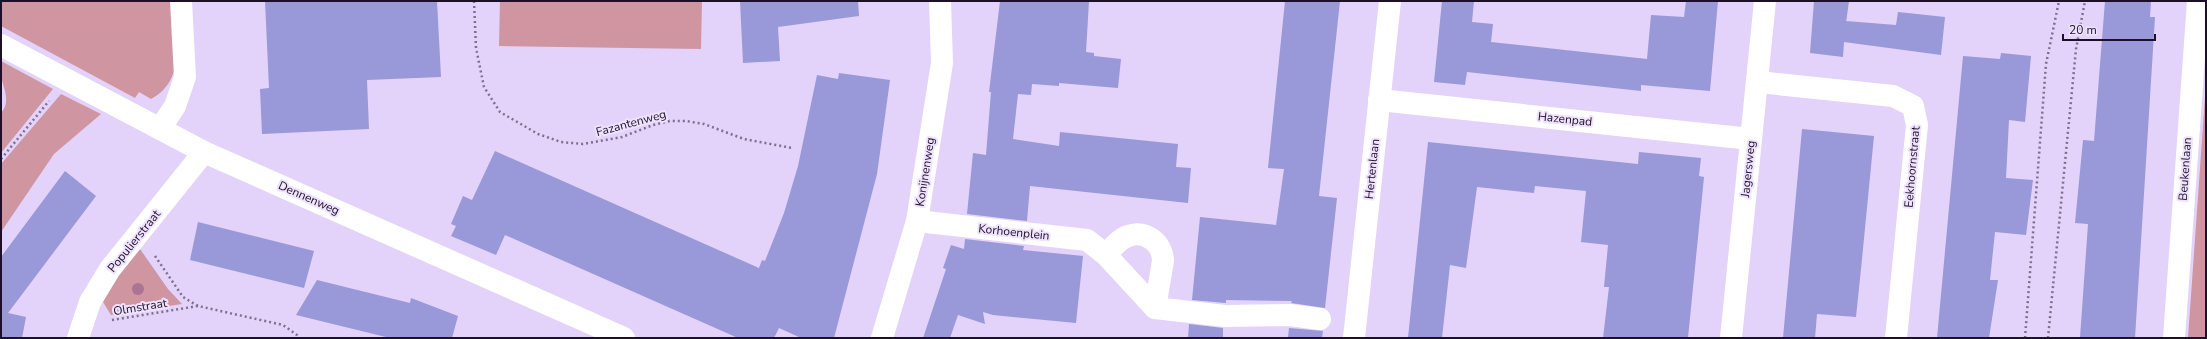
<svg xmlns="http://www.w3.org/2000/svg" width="2207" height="339" viewBox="0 0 2207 339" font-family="'Nunito Sans',sans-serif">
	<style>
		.green { fill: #cf96a2 }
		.building { fill: #9998d8 }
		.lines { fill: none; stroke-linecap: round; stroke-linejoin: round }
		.path { stroke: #7e6f8e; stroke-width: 2.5; stroke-dasharray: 2 3; stroke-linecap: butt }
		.minor { stroke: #fff; stroke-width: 22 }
		.tree { fill: #ab7394 }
		.labels { text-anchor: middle; stroke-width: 4; stroke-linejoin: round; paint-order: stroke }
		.street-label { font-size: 12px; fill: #1c1028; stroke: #eee2fd }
	</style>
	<rect width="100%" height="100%" fill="#e3d2f9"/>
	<g class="green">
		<path d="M1,1H175C176,34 187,81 151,99L139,92L135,98L1,26Z"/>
		<polygon points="500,1 702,1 701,49 499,46"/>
		<path d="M1,61L53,89L1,153V113C11,103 4,88 1,77C0,72 1,66 1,61Z"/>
		<polygon points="2206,83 2206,338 2188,338"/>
		<polygon points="61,94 101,114 54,154 1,232 1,164"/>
		<path d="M140,249L168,289L182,304L111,315L103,302C110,282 127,265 140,249Z"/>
	</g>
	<g class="building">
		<polygon points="265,1 437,1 441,77 367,80 369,129 262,134 260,89 269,88"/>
		<polygon points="740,1 858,1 859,16 778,27 780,61 743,63"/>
		<polygon points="1000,1 1089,1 1086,52 1094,53 1094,56 1121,59 1118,88 1059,83 1059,86 1032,84 1031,95 1018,94 1013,139 1059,146 1060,132 1178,144 1176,167 1191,168 1188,203 1030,186 1027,221 967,214 973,153 986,155 991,92 989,92"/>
		<polygon points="1285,1 1340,1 1319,196 1337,198 1325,308 1291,303 1292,301 1226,300 1226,303 1192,300 1200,217 1276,225 1284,169 1268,168"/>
		<polygon points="1442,1 1474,1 1472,22 1493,24 1491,42 1647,59 1651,15 1684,17 1686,1 1718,1 1710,91 1641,85 1641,91 1467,72 1465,85 1434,82"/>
		<polygon points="1814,1 1849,1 1846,23 1846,29 1846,21 1896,25 1898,12 1945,17 1941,55 1844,42 1843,57 1810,53"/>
		<polygon points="2105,1 2151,1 2150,17 2155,17 2135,338 2080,338 2088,224 2075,223 2083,140 2094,141"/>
		<polygon points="2001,53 2031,56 2025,122 2009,120 2006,178 2033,180 2026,235 1995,232 1990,280 1998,280 1989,338 1937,338 1963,56 2000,59"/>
		<polygon points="839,73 890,80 877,174 834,338 801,338 779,328 774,338 738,338 505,235 496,255 451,236 456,226 451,224 463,196 472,200 495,151 759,268 762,260 765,261 784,213 798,166 817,75 838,79"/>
		<polygon points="1802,129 1874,136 1862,259 1856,317 1817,314 1815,338 1783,338"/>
		<polygon points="1428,142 1638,164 1639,152 1701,158 1699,176 1704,177 1688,338 1603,338 1609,287 1604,287 1608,245 1581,242 1586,191 1535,186 1534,193 1477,187 1466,268 1450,265 1442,338 1408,338"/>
		<polygon points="65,171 96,196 8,313 26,317 22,338 1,338 1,257"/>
		<polygon points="198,222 314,251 304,288 190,260"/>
		<polygon points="965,239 1024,246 1023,250 1083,256 1076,323 993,315 983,312 985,324 958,315 950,338 923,338 946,269 943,268 951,245 964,249"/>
		<polygon points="317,280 410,303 411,298 458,316 452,338 390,338 296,315"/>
		<polygon points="1189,324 1223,328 1223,338 1188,338"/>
		<polygon points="1289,328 1323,331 1322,338 1288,338"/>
	</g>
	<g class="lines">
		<g class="path">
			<polyline points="474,1 476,48 484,87 500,112 538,134 561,142 583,144 622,137 653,125 670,121 686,121 704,124 744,139 792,148"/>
			<polyline points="1,159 49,101"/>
			<polyline points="155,256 183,297 198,306"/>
			<polyline points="112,320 198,306 283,325 297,335 299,338"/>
			<polyline points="2025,338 2046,64 2059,1"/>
			<polyline points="2048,338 2076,49 2085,1"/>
		</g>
		<g class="minor">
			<polyline points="1,45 204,152 624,338"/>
			<polyline points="1758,82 1893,96 1913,106 1917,125 1896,338"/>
			<polyline points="1379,100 1751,139"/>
			<polyline points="160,129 175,106 185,77 181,1"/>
			<polyline points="917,221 1087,240 1106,255 1155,308 1225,316 1290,315 1320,319"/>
			<path d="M1106,255C1112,248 1119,239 1128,236C1146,229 1163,244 1163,261L1155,308"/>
			<polyline points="78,338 90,302 110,269 204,152"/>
			<polyline points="882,338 917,221 942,63 940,1"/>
			<polyline points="1354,338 1390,1"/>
			<polyline points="1731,338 1765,1"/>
			<polyline points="2174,338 2198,1"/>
		</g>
	</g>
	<circle class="tree" cx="138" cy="289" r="6"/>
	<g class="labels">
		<g class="street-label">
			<text transform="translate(1565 119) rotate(6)" y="4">Hazenpad</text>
			<text transform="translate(631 123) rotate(-15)" y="4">Fazantenweg</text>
			<text transform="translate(1912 167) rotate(-85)" y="4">Eekhoornstraat</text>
			<text transform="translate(1372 169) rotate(-84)" y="4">Hertenlaan</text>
			<text transform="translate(1748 169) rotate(-84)" y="4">Jagersweg</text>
			<text transform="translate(2185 169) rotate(-86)" y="4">Beukenlaan</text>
			<text transform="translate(925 172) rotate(-81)" y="4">Konijnenweg</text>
			<text transform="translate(309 198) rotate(24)" y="4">Dennenweg</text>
			<text transform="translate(1014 232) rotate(6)" y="4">Korhoenplein</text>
			<text transform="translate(134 241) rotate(-51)" y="4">Populierstraat</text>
			<text transform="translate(140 307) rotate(-9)" y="4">Olmstraat</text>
		</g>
	</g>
	<rect width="2207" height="339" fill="none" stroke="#1c1028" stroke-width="4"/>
	<path d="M2063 34v6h92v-6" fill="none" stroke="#1c1028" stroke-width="2"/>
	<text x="2069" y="34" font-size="12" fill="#1c1028" stroke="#eee2fd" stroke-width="3" paint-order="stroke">20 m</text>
</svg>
